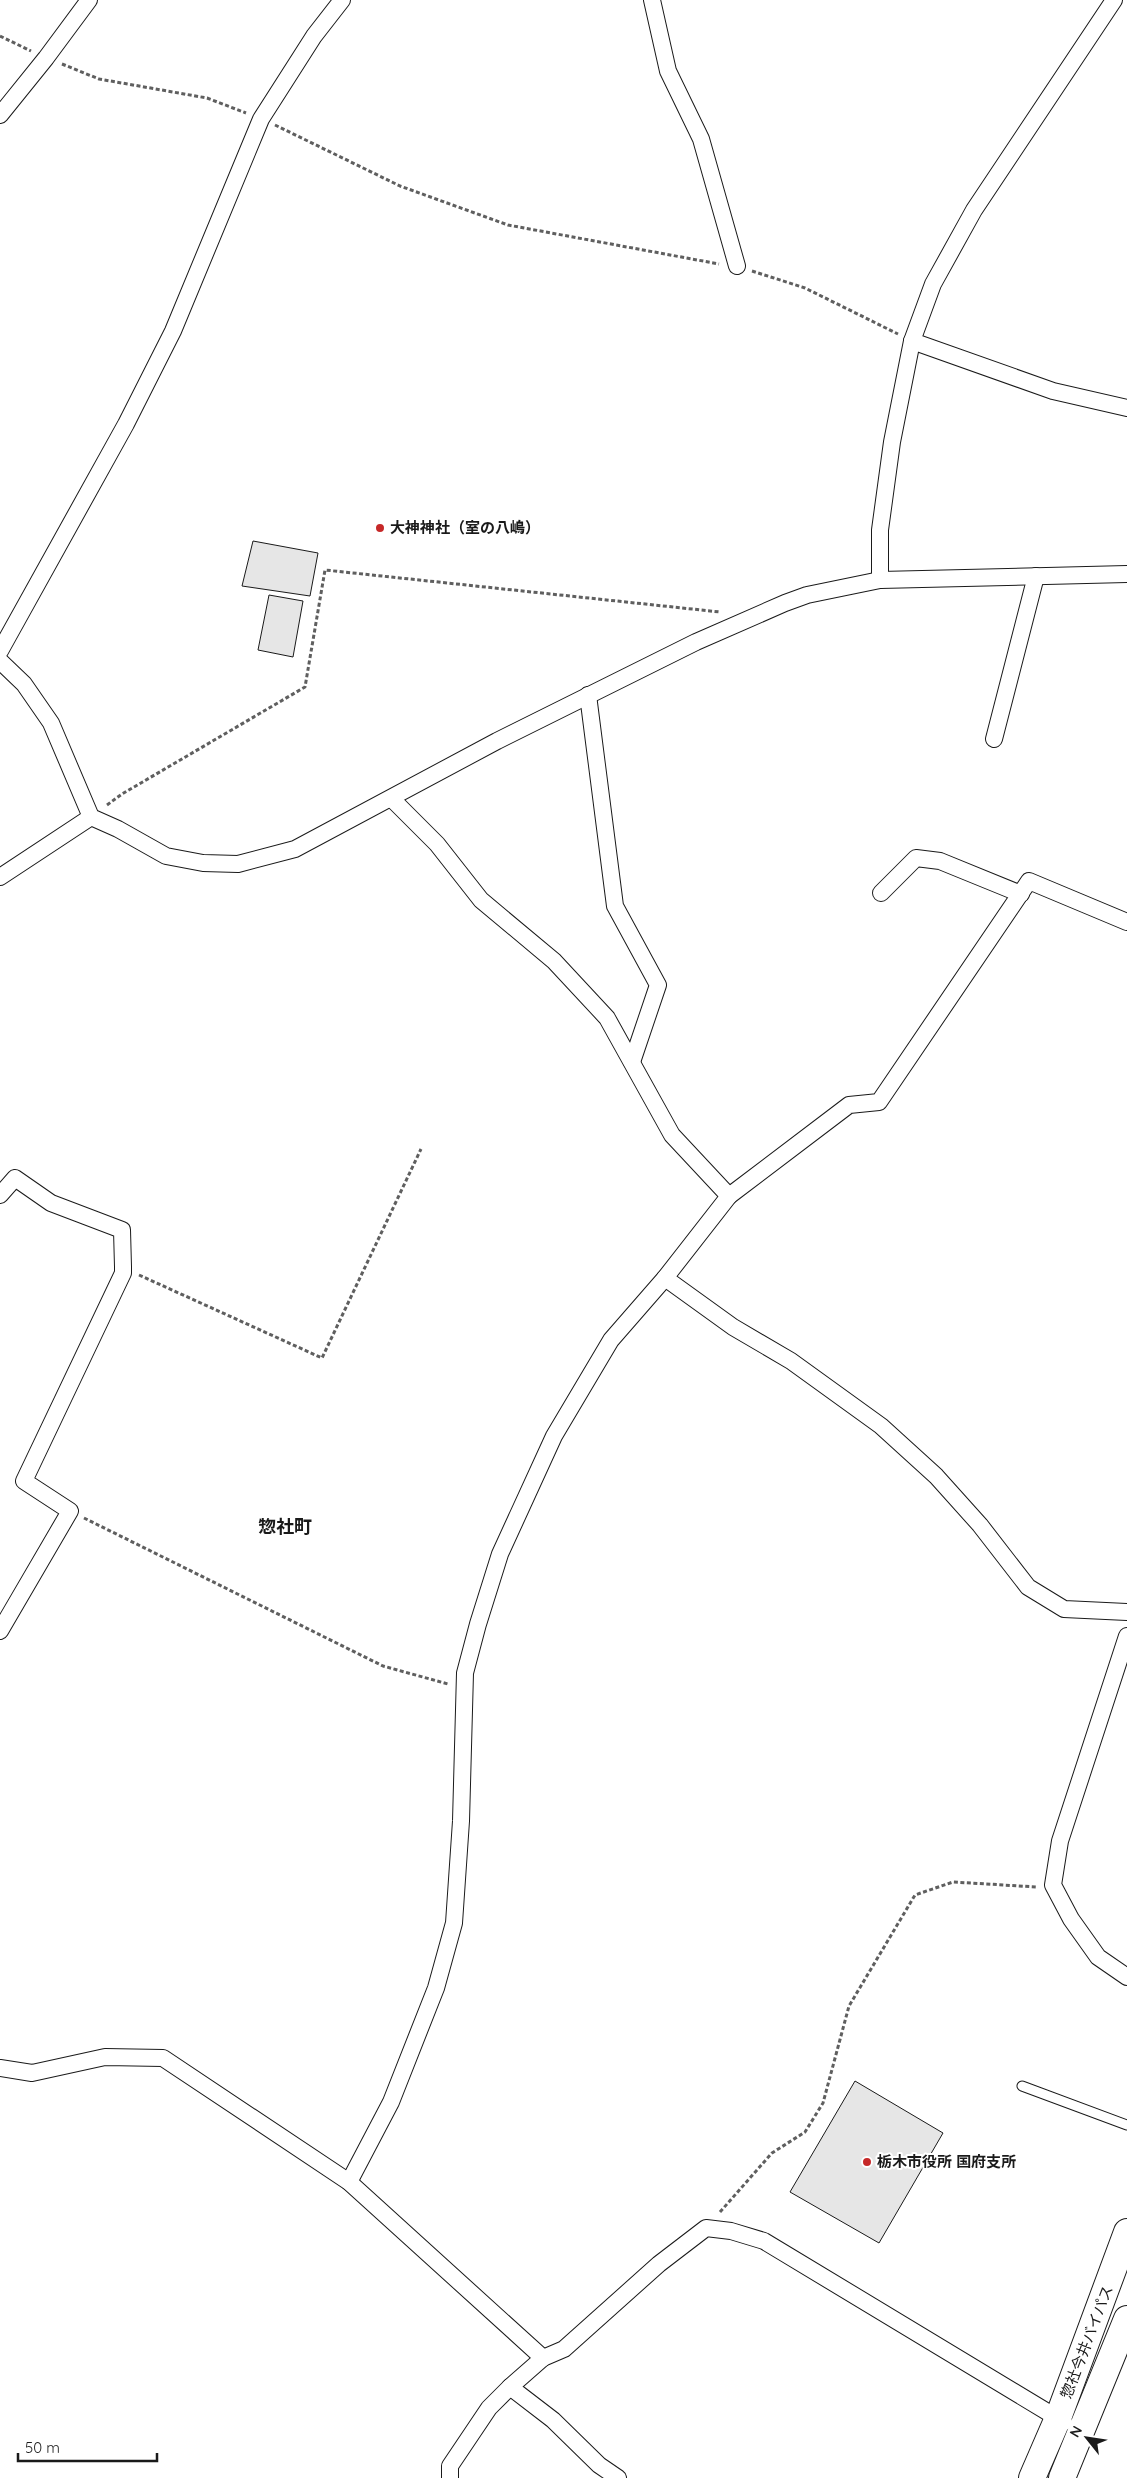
<svg xmlns="http://www.w3.org/2000/svg" width="1127" height="2478" viewBox="0 0 1127 2478" font-family="Quicksand,'Noto Sans JP',sans-serif">
	<style>
		.building { fill: #e6e6e6; stroke: #1a1a1a }
		.lines { fill: none; stroke-linecap: round; stroke-linejoin: round }
		.service-casing { stroke: #1a1a1a; stroke-width: 11 }
		.minor-casing { stroke: #1a1a1a; stroke-width: 18 }
		.primary-casing { stroke: #1a1a1a; stroke-width: 28 }
		.path { stroke: #5f5f5f; stroke-width: 3; stroke-dasharray: 4 2.5; stroke-linecap: butt }
		.service { stroke: #fff; stroke-width: 9 }
		.minor { stroke: #fff; stroke-width: 16 }
		.primary { stroke: #fff; stroke-width: 26 }
		.poi-dot { fill: #c62828; stroke: #fff; stroke-width: 2 }
		.labels { text-anchor: middle; stroke-width: 4; stroke-linejoin: round; paint-order: stroke }
		.poi-label { font-size: 15px; font-weight: bold; fill: #1a1a1a; stroke: #fff; text-anchor: start }
		.street-label { font-size: 15px; fill: #1a1a1a; stroke: #fff }
		.quarter-label { font-size: 18px; font-weight: bold; fill: #1a1a1a; stroke: #fff }
	</style>
	<rect width="100%" height="100%" fill="#fff"/>
	<g class="building">
		<polygon points="253,541 318,553 310,596 242,586"/>
		<polygon points="269,595 303,601 293,657 258,650"/>
		<polygon points="855,2081 943,2133 879,2243 790,2192"/>
	</g>
	<g class="lines">
		<g class="service-casing">
			<polyline id="service" points="1022,2086 1127,2125"/>
		</g>
		<g class="minor-casing">
			<g id="minor">
				<polyline points="652,0 668,71 701,139 737,266"/>
				<polyline points="0,115 46,58 89,0"/>
				<polyline points="912,341 1053,391 1127,408"/>
				<polyline points="880,580 880,530 892,442 912,341 933,284 974,210 1114,0"/>
				<polyline points="0,651 126,424 173,331 261,119 314,36 342,0"/>
				<polyline points="0,661 24,684 51,723 91,817 118,829 166,856 203,863 238,864 295,849 497,741 696,642 785,603 807,595 880,580 1127,574"/>
				<polyline points="588,695 615,906 658,985 632,1062"/>
				<polyline points="994,739 1036,576"/>
				<polyline points="0,877 91,817"/>
				<polyline points="881,893 916,858 940,861 1021,894"/>
				<polyline points="0,1195 15,1178 51,1203 122,1230 123,1267 123,1273 24,1481 70,1511 0,1631"/>
				<polyline points="729,1196 849,1105 879,1102 1029,881 1127,922"/>
				<polyline points="665,1278 733,1327 791,1361 881,1426 936,1476 980,1525 1028,1587 1064,1609 1127,1612"/>
				<polyline points="1127,1636 1060,1841 1053,1885 1071,1919 1098,1957 1127,1977"/>
				<polyline points="0,2068 32,2073 105,2057 163,2058 349,2182 543,2358"/>
				<polyline points="349,2182 391,2102 436,1988 454,1923 461,1821 465,1673 478,1624 500,1554 554,1436 611,1340 665,1278 729,1196 672,1135 607,1018 554,961 481,900 437,844 392,799"/>
				<polyline points="510,2387 553,2420 599,2465 618,2478"/>
				<polyline points="450,2478 450,2466 489,2408 510,2387 543,2358 564,2349 659,2264 706,2228 731,2231 764,2241 1064,2422"/>
			</g>
		</g>
		<g class="primary-casing">
			<g id="primary">
				<polyline points="1032,2478 1058,2418 1127,2232"/>
				<polyline points="1062,2478 1127,2319"/>
			</g>
		</g>
		<g class="path">
			<polyline points="0,36 31,51"/>
			<polyline points="62,64 99,79 207,98 246,113"/>
			<polyline points="275,125 400,186 508,225 719,264"/>
			<polyline points="752,271 805,288 898,334"/>
			<polyline points="107,805 122,794 305,687 325,570 720,612"/>
			<polyline points="139,1275 322,1358 421,1149"/>
			<polyline points="84,1518 383,1666 448,1684"/>
			<polyline points="720,2212 772,2153 805,2132 823,2103 849,2006 915,1895 953,1882 1037,1887"/>
		</g>
		<use href="#service" class="service"/>
		<use href="#minor" class="minor"/>
		<use href="#primary" class="primary"/>
	</g>
	<g class="poi-dot">
		<circle cx="380" cy="528" r="5"/>
		<circle cx="867" cy="2162" r="5"/>
	</g>
	<g class="labels">
		<g class="poi-label">
			<text x="390" y="533">大神神社（室の八嶋）</text>
			<text x="877" y="2167">栃木市役所 国府支所</text>
		</g>
		<g class="street-label">
			<text transform="translate(1087 2342) rotate(-69)" y="5">惣社今井バイパス</text>
		</g>
		<g class="quarter-label">
			<text x="285" y="1533">惣社町</text>
		</g>
	</g>
	<g transform="translate(1087 2438) rotate(300)" stroke="#ffffff" stroke-width="4" paint-order="stroke">
	<path d="M0-4L9 19L0 12L-9 19Z" fill="#1a1a1a"/>
	<text y="-8" font-size="14" font-weight="bold" text-anchor="middle" fill="#1a1a1a">N</text>
	</g>
	<path d="M18 2453v8h139v-8" fill="none" stroke="#1a1a1a" stroke-width="2.5"/>
	<text x="25" y="2453" font-size="15" fill="#1a1a1a" stroke="#ffffff" stroke-width="4" paint-order="stroke">50 m</text>
</svg>
